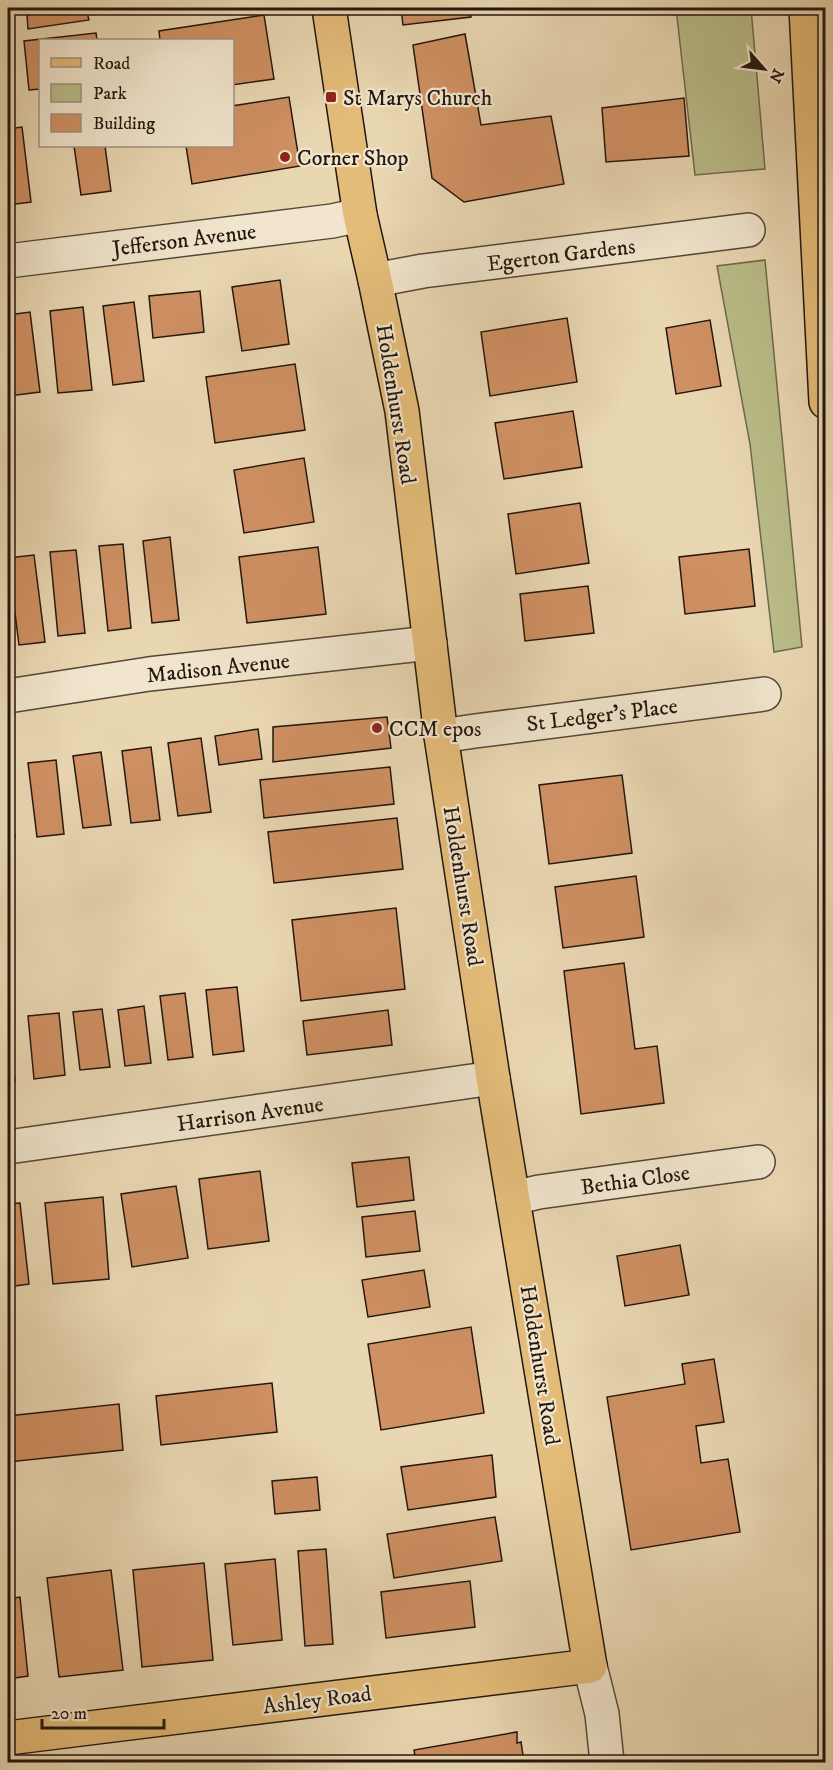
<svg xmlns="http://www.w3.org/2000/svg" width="833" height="1770" font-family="'IM FELL DW Pica',serif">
  <rect width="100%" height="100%" fill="#e9d7b2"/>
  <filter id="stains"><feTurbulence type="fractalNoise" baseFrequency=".00333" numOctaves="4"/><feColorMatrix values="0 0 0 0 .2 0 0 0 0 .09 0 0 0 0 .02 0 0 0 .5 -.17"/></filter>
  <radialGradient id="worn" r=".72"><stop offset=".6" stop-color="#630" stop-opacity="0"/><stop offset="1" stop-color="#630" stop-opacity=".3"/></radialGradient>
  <g fill="#babd8a" stroke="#6e6a4c" stroke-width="1.5">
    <polygon points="676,8 751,8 765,169 695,175"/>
    <polygon points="765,260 802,647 774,652 750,444 717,266"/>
  </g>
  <g fill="#cf9063" stroke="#23170f" stroke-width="1.5">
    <polygon points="81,8 86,8 89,20 28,29 27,15"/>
    <polygon points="401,8 470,8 471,17 403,25"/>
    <polygon points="264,15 274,79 232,85 232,40 160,40 159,31"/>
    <polygon points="96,33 97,40 40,40 40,89 29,90 24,41"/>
    <polygon points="8,34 12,75 8,76"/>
    <polygon points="465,34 481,125 551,116 564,184 464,202 432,178 413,45"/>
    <polygon points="289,97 300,166 192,184 186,146 232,146 232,106"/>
    <polygon points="684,98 689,156 606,162 602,108"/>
    <polygon points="22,127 31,202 8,205 8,129"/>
    <polygon points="74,146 105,146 111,191 81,195"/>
    <polygon points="280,280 289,344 242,351 232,287"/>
    <polygon points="200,291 204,332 153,338 149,296"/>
    <polygon points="134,302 144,381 113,385 103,306"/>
    <polygon points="83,307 92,390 58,393 50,311"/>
    <polygon points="30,312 40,392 9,396 8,384 8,315"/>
    <polygon points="567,318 577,382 490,396 481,332"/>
    <polygon points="710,320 721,386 676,394 666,328"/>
    <polygon points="295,364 305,430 215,443 206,377"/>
    <polygon points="573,411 582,467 504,479 495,423"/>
    <polygon points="304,458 314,522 244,533 234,470"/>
    <polygon points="580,503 589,563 516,574 508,514"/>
    <polygon points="170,537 179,620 152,623 143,541"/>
    <polygon points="123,544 131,628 108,631 99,546"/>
    <polygon points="318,547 326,614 247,623 239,557"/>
    <polygon points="749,549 755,606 685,614 679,557"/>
    <polygon points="76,550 85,633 58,636 50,552"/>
    <polygon points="34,555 45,642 19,645 8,558"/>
    <polygon points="588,586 594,633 525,641 520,594"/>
    <polygon points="387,717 391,748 273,762 273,727"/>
    <polygon points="258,729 262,759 219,765 215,736"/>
    <polygon points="201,738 211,812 178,816 168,743"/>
    <polygon points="151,747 160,820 131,823 122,751"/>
    <polygon points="101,752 111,825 83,828 73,756"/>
    <polygon points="56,760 64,834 37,837 28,763"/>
    <polygon points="390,767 394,804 264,818 260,780"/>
    <polygon points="622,775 632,853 549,864 539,785"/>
    <polygon points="8,783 15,837 8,838"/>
    <polygon points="397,818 403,869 274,883 268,832"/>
    <polygon points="636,876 644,937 563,948 555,887"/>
    <polygon points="396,908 405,989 301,1001 292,920"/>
    <polygon points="624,963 635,1049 657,1046 664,1103 581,1114 564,971"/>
    <polygon points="237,987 244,1051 213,1055 206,990"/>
    <polygon points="185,993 193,1057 168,1060 160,996"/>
    <polygon points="144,1006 151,1063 125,1066 118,1010"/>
    <polygon points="102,1009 110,1067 80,1070 73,1012"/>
    <polygon points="388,1010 392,1045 307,1055 303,1021"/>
    <polygon points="59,1013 65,1075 34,1079 28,1016"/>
    <polygon points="8,1024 15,1081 8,1082"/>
    <polygon points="409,1157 414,1200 357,1207 352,1163"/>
    <polygon points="260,1171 269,1241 208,1249 199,1179"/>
    <polygon points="176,1186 188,1258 132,1267 121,1194"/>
    <polygon points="103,1197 109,1279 53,1284 45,1203"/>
    <polygon points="20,1203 29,1284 8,1287 8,1204"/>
    <polygon points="415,1211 420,1251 366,1257 362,1217"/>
    <polygon points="680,1245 689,1295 625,1306 617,1256"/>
    <polygon points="424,1270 430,1307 368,1317 362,1280"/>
    <polygon points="471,1327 484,1413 381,1430 368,1344"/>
    <polygon points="714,1359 724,1422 696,1426 701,1463 728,1459 740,1532 631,1550 607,1397 685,1384 682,1364"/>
    <polygon points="272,1383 277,1432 161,1445 156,1396"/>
    <polygon points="119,1404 123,1450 8,1462 8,1416"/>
    <polygon points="492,1455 496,1497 408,1510 401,1467"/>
    <polygon points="317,1477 320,1510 275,1514 272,1481"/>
    <polygon points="495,1517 502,1561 394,1578 387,1534"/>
    <polygon points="326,1549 333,1644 305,1646 298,1551"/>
    <polygon points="275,1559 282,1640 233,1645 225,1564"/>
    <polygon points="204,1563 213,1660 142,1667 133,1570"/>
    <polygon points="111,1570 123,1670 59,1677 47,1578"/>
    <polygon points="470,1581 475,1627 386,1638 381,1592"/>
    <polygon points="20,1597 28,1676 8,1679 8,1599"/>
    <polygon points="517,1732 517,1743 521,1742 524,1762 416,1762 414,1750"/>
  </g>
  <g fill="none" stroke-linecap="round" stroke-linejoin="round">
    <g stroke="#544738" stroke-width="36">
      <g id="minor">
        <polyline points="8,261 332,221 360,215"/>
        <polyline points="375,280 423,271 748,230"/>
        <polyline points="8,696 149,674 430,643"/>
        <polyline points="441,736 475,731 764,694"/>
        <polyline points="8,1147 493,1078"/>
        <polyline points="513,1198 539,1192 758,1162"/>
        <polyline points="590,1666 602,1714 607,1762"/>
      </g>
    </g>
    <g stroke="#23170f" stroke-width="36">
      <polyline id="major" points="8,1738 590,1666 493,1078 441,736 402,411 375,280 360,215 329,8"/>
    </g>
    <g stroke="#23170f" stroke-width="36">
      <polyline id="highway" points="806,8 826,402"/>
    </g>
    <use href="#minor" stroke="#f1e5cd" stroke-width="33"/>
    <use href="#major" stroke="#e4bc79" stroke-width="33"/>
    <use href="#highway" stroke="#e4bc79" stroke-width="33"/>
  </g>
  <g fill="#8f2418" stroke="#f1e5cd" stroke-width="2">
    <rect x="325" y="91" width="12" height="12" rx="3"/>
    <circle cx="285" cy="157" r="6"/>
    <circle cx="377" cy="728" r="6"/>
  </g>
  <g text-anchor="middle" stroke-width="4.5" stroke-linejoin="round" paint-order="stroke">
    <g font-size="22" fill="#23170f" stroke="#f1e5cd" text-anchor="start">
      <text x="343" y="105">St Marys Church</text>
      <text x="297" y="165">Corner Shop</text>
      <text x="389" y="736">CCM epos</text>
    </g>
    <g font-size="22" fill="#23170f" stroke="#f1e5cd">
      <text transform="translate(184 239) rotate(-7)" y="8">Jefferson Avenue</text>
      <text transform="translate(561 254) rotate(-7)" y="8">Egerton Gardens</text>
      <text transform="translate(397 404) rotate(81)" y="8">Holdenhurst Road</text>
      <text transform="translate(218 667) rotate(-6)" y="8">Madison Avenue</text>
      <text transform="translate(602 714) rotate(-7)" y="8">St Ledger's Place</text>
      <text transform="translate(464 886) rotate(81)" y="8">Holdenhurst Road</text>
      <text transform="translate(250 1113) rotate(-8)" y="8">Harrison Avenue</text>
      <text transform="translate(635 1179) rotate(-8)" y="8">Bethia Close</text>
      <text transform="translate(541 1365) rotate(81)" y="8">Holdenhurst Road</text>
      <text transform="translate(317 1699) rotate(-7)" y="8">Ashley Road</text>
    </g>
  </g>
  <rect width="833" height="1770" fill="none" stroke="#e9d7b2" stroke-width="30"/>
  <rect x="9" y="9" width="815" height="1752" fill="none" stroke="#23170f" stroke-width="3"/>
  <rect x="15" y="15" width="803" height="1740" fill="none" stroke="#23170f" stroke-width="1.5"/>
  <rect x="39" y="39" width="195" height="108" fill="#f1e5cd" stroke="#9f9381" stroke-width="1.5"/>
  <rect x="51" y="58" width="30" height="9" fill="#e4bc79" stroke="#9f9381" stroke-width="1.5"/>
  <text x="93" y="69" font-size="18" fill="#23170f">Road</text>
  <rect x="51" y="84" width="30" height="18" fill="#babd8a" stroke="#9f9381" stroke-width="1.5"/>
  <text x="93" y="99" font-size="18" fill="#23170f">Park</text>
  <rect x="51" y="114" width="30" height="18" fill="#cf9063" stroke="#9f9381" stroke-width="1.5"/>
  <text x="93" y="129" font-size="18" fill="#23170f">Building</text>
  <g transform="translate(764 69) rotate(118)" stroke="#f1e5cd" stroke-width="4.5" paint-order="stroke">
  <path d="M0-4.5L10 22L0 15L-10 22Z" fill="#23170f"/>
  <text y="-9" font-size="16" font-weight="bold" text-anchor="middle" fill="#23170f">N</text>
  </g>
  <path d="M42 1719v9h122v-9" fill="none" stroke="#23170f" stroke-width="3"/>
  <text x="51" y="1719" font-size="18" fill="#23170f" stroke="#f1e5cd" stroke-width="4.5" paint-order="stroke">20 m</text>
  <rect width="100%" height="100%" filter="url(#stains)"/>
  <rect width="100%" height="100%" fill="url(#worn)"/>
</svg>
